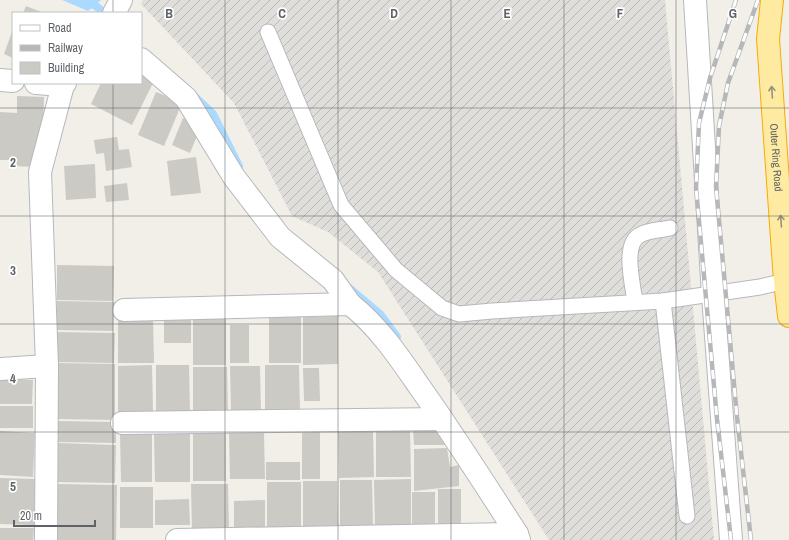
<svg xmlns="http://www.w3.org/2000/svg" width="789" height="540" font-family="'Archivo Narrow',sans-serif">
  <defs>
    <pattern id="industrial-furrows" width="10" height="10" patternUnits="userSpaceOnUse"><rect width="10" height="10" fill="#e0deda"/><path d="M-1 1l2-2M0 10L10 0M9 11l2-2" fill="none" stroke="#b9b8b5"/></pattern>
  </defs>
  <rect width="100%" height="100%" fill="#f1efe8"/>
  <polygon fill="url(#industrial-furrows)" points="143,0 665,0 714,540 549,540 378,272 328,232 292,216 234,103 141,4"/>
  <polygon fill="#aadaff" points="62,0 101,0 88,11"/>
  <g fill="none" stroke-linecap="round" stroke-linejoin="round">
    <g stroke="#aadaff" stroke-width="8">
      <polyline points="83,0 96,6 104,13"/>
      <polyline points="195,97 213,114 239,166"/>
      <polyline points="348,287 380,314 397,337"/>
    </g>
  </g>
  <g fill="#cccac5">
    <polygon points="26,6 44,13 23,13"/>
    <polygon points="13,29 13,58 4,54"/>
    <polygon points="141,72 155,79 132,125 91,104 101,83 141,83"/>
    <polygon points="156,92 182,103 164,146 138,135"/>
    <polygon points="17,96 44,97 42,167 10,166 10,160 0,160 0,112 17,113"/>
    <polygon points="183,118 201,126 190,153 172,145"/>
    <polygon points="117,137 119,150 129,149 132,167 106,171 104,153 96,154 94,140"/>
    <polygon points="196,157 201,193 171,196 167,161"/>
    <polygon points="95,164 96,198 66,200 64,166"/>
    <polygon points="127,183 129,200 106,202 104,186"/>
    <polygon points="57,265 114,266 113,301 57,300"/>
    <polygon points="57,301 114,302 113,331 57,330"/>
    <polygon points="338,316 338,364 303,365 303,317"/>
    <polygon points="191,317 191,343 164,343 164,318"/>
    <rect x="193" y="317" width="33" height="48"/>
    <rect x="269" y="317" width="32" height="46"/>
    <polygon points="153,320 154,363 118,363 118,321"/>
    <rect x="230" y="325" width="19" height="38"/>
    <polygon points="56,332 115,333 114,363 55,362"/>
    <polygon points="56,363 115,364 115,420 56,419"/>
    <polygon points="152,365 153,412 118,413 118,366"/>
    <polygon points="156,365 189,365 190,415 156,416"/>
    <polygon points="265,365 299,365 300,411 265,411"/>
    <polygon points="230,366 260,366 261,413 231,413"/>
    <polygon points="193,367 227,367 228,413 193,413"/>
    <polygon points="303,368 319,368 320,401 304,401"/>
    <polygon points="0,379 33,380 32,404 0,404"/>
    <rect x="0" y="406" width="33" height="22"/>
    <polygon points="57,421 116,422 116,443 57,442"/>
    <polygon points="413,429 437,429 445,445 414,445"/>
    <polygon points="410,430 411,477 376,477 376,431"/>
    <polygon points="0,431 35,433 33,477 0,475"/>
    <polygon points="338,431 373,431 374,477 339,478"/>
    <rect x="193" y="432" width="33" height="49"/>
    <polygon points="229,432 264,432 265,479 230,479"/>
    <polygon points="320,432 320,479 302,479 302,433"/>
    <polygon points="152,433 152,482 121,482 120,434"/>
    <polygon points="154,433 190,433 190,482 155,482"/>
    <polygon points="58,443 116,445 115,483 57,482"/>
    <polygon points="447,448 450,467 459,465 459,486 414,491 414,449"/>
    <rect x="266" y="462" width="34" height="18"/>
    <polygon points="0,478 35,479 34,525 0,524"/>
    <polygon points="411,479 411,528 375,529 374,480"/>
    <polygon points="340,480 372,480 373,528 340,529"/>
    <polygon points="303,481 337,481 338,528 303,529"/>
    <rect x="267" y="482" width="34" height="46"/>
    <polygon points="57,484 117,485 116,540 56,540"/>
    <polygon points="191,484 228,484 229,530 192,531"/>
    <rect x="120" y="487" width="33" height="41"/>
    <polygon points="438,489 461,489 461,526 438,527"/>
    <polygon points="412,492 435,492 435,527 412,528"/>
    <polygon points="189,499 190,525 155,525 155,500"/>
    <polygon points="265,500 265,530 234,530 234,501"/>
    <polygon points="0,528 34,528 33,540 0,540"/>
  </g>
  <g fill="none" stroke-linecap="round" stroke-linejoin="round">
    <g stroke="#b5b8bc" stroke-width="17">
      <g id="service">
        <polyline points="268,32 341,205 396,270 442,308 459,314 492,311 663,301 760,287 785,281"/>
        <polyline points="663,301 687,516"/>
        <path d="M635 302C633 285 622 244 640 235 648 230 661 230 670 228"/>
      </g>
    </g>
    <g stroke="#b5b8bc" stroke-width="24">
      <g id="minor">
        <polyline points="114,13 121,0"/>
        <polyline points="141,59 186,98 234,177 280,237 333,280 350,304"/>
        <polyline points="0,80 13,81"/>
        <polyline points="36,83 63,85"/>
        <path d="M124 310 350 304C379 327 399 357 419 386 453 434 485 484 517 534L519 540"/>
        <polyline points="0,369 47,366"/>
        <polyline points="122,423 442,419"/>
        <polyline points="46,540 47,366 40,172 63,85 65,83"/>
        <polyline points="177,540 517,534"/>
      </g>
    </g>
    <g stroke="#b5b8bc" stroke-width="24">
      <polyline id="tertiary" points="695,0 713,295 731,540"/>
    </g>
    <g stroke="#f9ab00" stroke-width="24">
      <g id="trunk">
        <path id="s1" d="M772 0 768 39 785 281 789 316"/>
      </g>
    </g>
    <use href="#service" stroke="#fff" stroke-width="15"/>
    <use href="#minor" stroke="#fff" stroke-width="22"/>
    <use href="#tertiary" stroke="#fff" stroke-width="22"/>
    <use href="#trunk" stroke="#feeaa1" stroke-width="22"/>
    <g stroke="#b6b7b8" stroke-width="4.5">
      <g id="rail">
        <polyline points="731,540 717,419 696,188 699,123 710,78 736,0"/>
        <polyline points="751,540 737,417 716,187 719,126 728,83 758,0"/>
      </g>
    </g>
    <use href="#rail" stroke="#fff" stroke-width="3" stroke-dasharray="9" stroke-linecap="butt"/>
  </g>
  <defs><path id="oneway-shaft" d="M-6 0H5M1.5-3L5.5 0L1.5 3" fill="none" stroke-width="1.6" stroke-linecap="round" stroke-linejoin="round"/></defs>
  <g stroke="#97927c">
    <use href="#oneway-shaft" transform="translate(772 92) rotate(-94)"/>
    <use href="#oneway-shaft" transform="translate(781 221) rotate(-94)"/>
  </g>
  <path fill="none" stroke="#5f6368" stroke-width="1" stroke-opacity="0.55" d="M113 0V13M225 0V540M338 0V540M451 0V540M564 0V540M676 0V540M113 83V540M0 108H789M0 216H789M0 324H789M0 432H789"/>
  <g text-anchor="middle" stroke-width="3.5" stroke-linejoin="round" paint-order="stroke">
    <g font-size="11" fill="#5f6368" stroke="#fff">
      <text dy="4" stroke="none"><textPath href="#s1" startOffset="158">Outer Ring Road</textPath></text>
    </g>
  </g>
  <g font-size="13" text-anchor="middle" font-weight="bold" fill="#5f6368" stroke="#fff" stroke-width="3.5" stroke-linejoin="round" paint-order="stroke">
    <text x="169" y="18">B</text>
    <text x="282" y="18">C</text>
    <text x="394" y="18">D</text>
    <text x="507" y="18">E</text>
    <text x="620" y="18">F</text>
    <text x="733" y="18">G</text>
    <text x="13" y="167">2</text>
    <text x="13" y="275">3</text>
    <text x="13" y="383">4</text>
    <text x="13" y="491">5</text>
  </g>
  <rect x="12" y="12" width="130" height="72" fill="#ffffff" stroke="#bfc1c3"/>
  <rect x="20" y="25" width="20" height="6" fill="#ffffff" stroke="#bfc1c3"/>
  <text x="48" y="32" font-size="12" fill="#5f6368">Road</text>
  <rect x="20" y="45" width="20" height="6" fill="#b6b7b8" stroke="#bfc1c3"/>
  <text x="48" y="52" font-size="12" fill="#5f6368">Railway</text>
  <rect x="20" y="62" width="20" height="12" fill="#cccac5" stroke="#bfc1c3"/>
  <text x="48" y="72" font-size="12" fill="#5f6368">Building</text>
  <path d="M14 520v6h81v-6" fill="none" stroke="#5f6368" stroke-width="2"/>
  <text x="20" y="520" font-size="12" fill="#5f6368" stroke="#ffffff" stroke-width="3" paint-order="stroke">20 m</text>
</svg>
